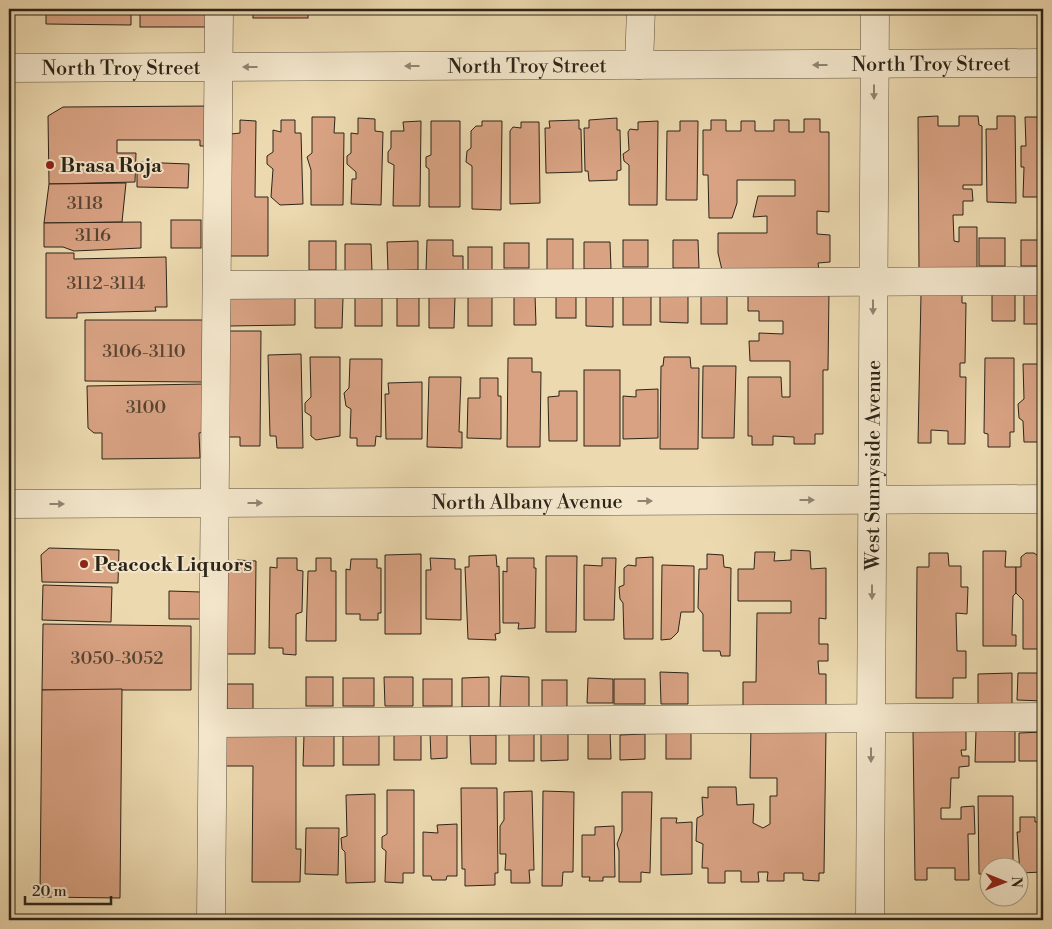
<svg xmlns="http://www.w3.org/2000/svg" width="1052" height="929" font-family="'Libre Bodoni',serif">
  <rect width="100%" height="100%" fill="#ecd9af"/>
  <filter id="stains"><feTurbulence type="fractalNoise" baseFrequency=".004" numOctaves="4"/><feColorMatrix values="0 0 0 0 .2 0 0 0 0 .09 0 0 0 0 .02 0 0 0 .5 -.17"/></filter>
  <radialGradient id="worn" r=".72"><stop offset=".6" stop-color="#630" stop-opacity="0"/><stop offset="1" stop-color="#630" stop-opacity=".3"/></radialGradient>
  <g fill="#d8a283" stroke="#2d2418">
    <polygon points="46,9 131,9 131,25 46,24"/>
    <rect x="140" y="9" width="71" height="18"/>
    <rect x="253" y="9" width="55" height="9"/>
    <rect x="923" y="9" width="45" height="4"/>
    <polygon points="213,106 214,146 200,146 200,140 117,140 117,153 136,153 135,182 49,184 48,116 63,107"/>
    <polygon points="938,116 938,126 959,126 959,116 978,116 979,125 982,126 982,185 963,185 963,189 972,189 973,201 963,201 963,215 953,215 954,241 959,242 959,227 977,227 977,269 919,269 918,117"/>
    <polygon points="997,116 1015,116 1016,203 987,202 986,129 997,129"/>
    <polygon points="312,117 335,117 334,133 344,133 343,205 311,205 311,170 307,157 312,153"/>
    <polygon points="1025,117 1043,117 1043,197 1023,197 1024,167 1021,167 1021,146 1026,146"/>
    <polygon points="358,118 375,119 375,131 383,132 381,205 351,204 352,179 356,179 356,172 347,164 347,156 351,153 351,133 358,134"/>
    <polygon points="617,118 617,130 620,130 621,170 617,171 617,180 589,181 588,171 585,171 584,128 589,128 589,120"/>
    <polygon points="804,119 820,119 820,132 829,132 829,212 817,211 817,234 830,235 830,262 818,263 819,270 722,270 718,253 718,233 767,233 767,216 753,217 758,196 795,196 795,180 737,180 737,203 732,218 709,218 708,175 703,175 703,130 711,130 711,120 726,120 726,131 741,131 741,121 755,121 755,131 774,131 774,120 789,120 789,132 804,132"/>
    <polygon points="240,120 256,121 255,197 268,197 268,256 228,256 231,134 240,133"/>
    <polygon points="281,120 295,120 295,133 301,133 303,204 280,205 271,197 273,169 267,164 267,156 273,152 273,130 281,132"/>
    <polygon points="579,120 579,129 581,129 582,172 546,173 545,128 550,128 549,121"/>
    <polygon points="421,121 420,206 393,206 394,165 388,162 388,152 391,148 391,131 404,131 403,122"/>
    <polygon points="431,121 460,121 460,207 429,207 429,169 426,167 426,157 431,155"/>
    <polygon points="482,121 502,121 501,210 472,209 472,166 466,162 467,151 471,148 471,131 476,126 482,126"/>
    <polygon points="658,121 657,205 629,205 629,165 624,161 623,154 629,150 628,132 630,129 638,130 638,122"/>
    <polygon points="680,121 698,121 697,200 666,200 667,131 680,131"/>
    <polygon points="521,122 539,122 540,203 510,204 510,131 513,127 521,128"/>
    <polygon points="137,162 189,164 188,188 137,187"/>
    <polygon points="126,183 122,222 44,223 49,184"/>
    <rect x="171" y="220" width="30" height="28"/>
    <polygon points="141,222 141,248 74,251 63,247 44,247 44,223"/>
    <rect x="979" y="238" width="26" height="28"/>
    <rect x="547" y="239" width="26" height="31"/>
    <polygon points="427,240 453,240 453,256 463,256 463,271 426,272"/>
    <rect x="623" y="240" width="25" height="27"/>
    <polygon points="673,240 698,240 699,268 673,268"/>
    <rect x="1021" y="240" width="22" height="26"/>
    <rect x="309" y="241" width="27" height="29"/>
    <polygon points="418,241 418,270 388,271 387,242"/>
    <polygon points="584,242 610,242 611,269 584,269"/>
    <rect x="504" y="243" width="25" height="25"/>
    <polygon points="345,244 371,244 372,271 345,271"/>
    <rect x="468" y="247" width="24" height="25"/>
    <polygon points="46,253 74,253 74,259 166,257 167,307 155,307 156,311 77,313 77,318 46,318"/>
    <polygon points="829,290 828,370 823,370 823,434 815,434 815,444 794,444 794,437 773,436 773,445 752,445 752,436 748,436 748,377 781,377 782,397 790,397 790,361 750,361 749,341 759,341 759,333 783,334 783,321 759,321 759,311 748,311 748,294"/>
    <polygon points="962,292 962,303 966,303 965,363 960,363 960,377 966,377 965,444 948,444 948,431 931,430 931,443 918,443 921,294"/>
    <polygon points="992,293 1015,294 1015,321 992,321"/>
    <rect x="1024" y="293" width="19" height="31"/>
    <rect x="556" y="294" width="20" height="24"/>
    <polygon points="514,295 535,295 536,325 514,325"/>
    <rect x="397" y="296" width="22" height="30"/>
    <polygon points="586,296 613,296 613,327 586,326"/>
    <rect x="623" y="296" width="28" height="29"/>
    <polygon points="660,296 688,296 688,323 660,322"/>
    <rect x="701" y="296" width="26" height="28"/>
    <rect x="355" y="297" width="27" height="29"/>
    <polygon points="429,297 455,297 454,328 429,328"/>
    <rect x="468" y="297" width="24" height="29"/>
    <polygon points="228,298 295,298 295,325 229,326"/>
    <polygon points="315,298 343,298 342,328 315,328"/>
    <polygon points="85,320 203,320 203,382 85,381"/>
    <polygon points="228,331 261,331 260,446 240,446 240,437 227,437"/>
    <polygon points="301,354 303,448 277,448 276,436 270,436 268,355"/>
    <polygon points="310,357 340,357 340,436 316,440 311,436 311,416 305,412 305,403 311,397"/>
    <polygon points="664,357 690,357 691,368 699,368 698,449 660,449 661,366 663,366"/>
    <polygon points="508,358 532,358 532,372 541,372 540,447 507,447"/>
    <polygon points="985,358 1014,358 1014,432 1010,432 1010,447 988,447 988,434 984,433"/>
    <polygon points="350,359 382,359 381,437 376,436 375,446 357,446 357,438 350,438 351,409 346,406 344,393 349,388"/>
    <polygon points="1023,364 1043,364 1043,431 1041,431 1041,442 1024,442 1023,421 1019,418 1018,404 1024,399"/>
    <polygon points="703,366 736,366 734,438 702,438"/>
    <rect x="584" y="370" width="36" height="76"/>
    <polygon points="429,377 461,377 459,432 462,432 462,448 427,447"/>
    <polygon points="480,378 498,378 498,396 501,396 501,439 467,438 468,398 480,398"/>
    <polygon points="422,382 422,439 386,439 385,394 389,394 388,383"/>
    <polygon points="204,384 205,432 199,433 200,458 102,459 102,433 94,433 88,428 87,386"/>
    <polygon points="658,389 658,438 623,439 623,396 636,397 636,390"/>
    <polygon points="559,391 577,391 577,441 549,441 548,397 559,396"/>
    <polygon points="49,548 119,550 118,583 42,582 41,555"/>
    <polygon points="791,550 810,551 811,569 826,568 826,619 819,618 819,644 828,644 828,661 818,661 819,674 826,674 826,709 743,709 743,682 756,682 757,613 791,613 791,601 738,601 738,569 754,569 755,552 775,552 774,561 791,560"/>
    <polygon points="983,551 1006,551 1005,567 1016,567 1016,593 1013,596 1012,635 1016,635 1016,646 983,646"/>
    <polygon points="929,553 948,553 949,566 961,566 961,587 968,587 967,614 956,613 957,651 966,651 966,678 953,678 953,698 916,698 917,567 929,567"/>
    <polygon points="1026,553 1034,553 1041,558 1041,568 1043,568 1043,649 1023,649 1023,600 1016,593 1016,567 1021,567 1021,557"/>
    <polygon points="421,554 421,634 385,634 385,555"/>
    <polygon points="707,554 723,555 724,567 731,568 730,656 721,656 720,651 703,651 703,614 698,608 699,569 707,569"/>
    <polygon points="496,555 497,567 499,566 500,633 495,634 496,640 468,639 465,567 469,567 469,556"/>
    <polygon points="546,556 577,556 576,632 546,632"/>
    <polygon points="653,557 653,639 624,639 623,603 620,599 619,587 624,585 624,568 628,565 636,566 636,558"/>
    <polygon points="277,558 297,558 297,570 303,571 302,612 296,614 296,655 283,654 283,648 269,648 270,567 277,568"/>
    <polygon points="316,558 331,558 331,571 336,571 336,641 306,641 308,571 316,571"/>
    <polygon points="430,558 455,559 455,569 461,569 461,620 426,619 426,570 431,570"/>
    <polygon points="507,558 534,558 534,568 536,568 535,628 518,629 519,623 503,623 503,571 507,572"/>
    <polygon points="602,558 616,558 614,620 584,620 584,565 602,566"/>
    <polygon points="351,559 377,559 377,568 381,568 381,613 378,613 378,620 360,620 360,614 346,614 346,569 350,570"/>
    <polygon points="237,560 256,561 255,654 225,654 226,572 229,568 237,568"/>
    <polygon points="662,565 694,566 694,612 681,612 678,632 671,639 661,640"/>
    <polygon points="43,585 112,587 111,622 42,620"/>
    <polygon points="169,591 201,592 201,619 169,619"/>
    <polygon points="43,624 191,626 191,690 42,690"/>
    <polygon points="660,672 688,673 688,704 661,704"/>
    <polygon points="1012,673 1012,704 978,704 978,674"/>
    <polygon points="1018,673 1043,673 1043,701 1017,700"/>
    <polygon points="501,676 529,677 529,707 500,707"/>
    <rect x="306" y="677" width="27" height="29"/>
    <polygon points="384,677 413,677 413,706 385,706"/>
    <polygon points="489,677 489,707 462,707 462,678"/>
    <rect x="343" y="678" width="31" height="28"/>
    <polygon points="588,678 613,679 613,703 587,703"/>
    <rect x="423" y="679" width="29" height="27"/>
    <rect x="614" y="679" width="31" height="25"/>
    <rect x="542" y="680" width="25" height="28"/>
    <rect x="227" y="684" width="26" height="25"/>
    <polygon points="122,689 120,898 40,897 42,690"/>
    <polygon points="751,727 826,729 824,873 819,873 819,881 803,880 803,873 784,873 784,881 767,881 768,872 758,872 759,882 741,882 741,871 725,871 725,883 708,883 708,868 702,868 703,844 696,841 697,818 703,815 702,797 708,798 708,787 736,787 737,805 754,804 753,823 763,828 770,824 770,796 777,796 777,778 750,778"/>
    <polygon points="588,730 610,730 611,759 588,759"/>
    <polygon points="966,730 966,750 961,750 962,756 969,756 969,766 959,767 959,778 951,778 950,808 941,808 941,819 961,819 961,807 974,806 975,834 968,834 969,880 955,880 955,868 927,868 927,880 915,880 913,731"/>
    <polygon points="976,731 1015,731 1015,762 975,762"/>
    <polygon points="223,732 296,733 296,849 301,849 300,882 252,882 253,766 223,766"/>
    <rect x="666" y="732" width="25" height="27"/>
    <polygon points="1043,732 1043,761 1019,761 1019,733"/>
    <polygon points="430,733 447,733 447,758 431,759"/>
    <polygon points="541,733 568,733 568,760 541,761"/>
    <polygon points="304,734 334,735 334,766 303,766"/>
    <rect x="394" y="734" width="27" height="26"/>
    <rect x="509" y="734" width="25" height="27"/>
    <polygon points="645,734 645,759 620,760 620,735"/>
    <rect x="343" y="735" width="36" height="30"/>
    <polygon points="470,735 496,735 496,764 471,764"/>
    <polygon points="461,788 497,788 498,873 495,873 495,885 465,886 465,869 462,869"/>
    <polygon points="387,790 414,790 414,873 403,873 403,883 385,882 386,851 382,848 382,837 387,834"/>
    <polygon points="532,791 534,870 529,870 530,883 511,883 511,870 505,870 506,854 500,854 500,826 504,820 504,792"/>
    <polygon points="543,791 574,792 573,872 563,872 562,886 542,886"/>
    <polygon points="622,792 652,792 650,873 641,872 641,882 619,882 619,851 617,844 622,831"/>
    <polygon points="375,794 375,882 346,883 345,852 342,849 341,838 347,836 346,795"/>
    <polygon points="978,796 1013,796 1013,866 990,866 990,874 979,874"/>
    <polygon points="1020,817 1035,817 1035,822 1043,821 1043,872 1020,873 1017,832 1020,832"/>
    <polygon points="661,818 677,818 676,823 692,822 692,874 661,875"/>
    <polygon points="457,824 457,876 447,876 446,880 432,880 431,876 423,876 423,832 438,833 437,825"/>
    <polygon points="614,826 615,877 603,877 603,881 589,881 590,877 582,877 582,835 595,835 595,827"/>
    <polygon points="306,828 339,828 338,875 305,874"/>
  </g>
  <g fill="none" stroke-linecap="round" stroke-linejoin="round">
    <g stroke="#5d513e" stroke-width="29">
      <g id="minor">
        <polyline points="639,65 641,9"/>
        <path id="s1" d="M9 68 1043 63"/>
        <polyline points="217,285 1043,281"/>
        <path id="s2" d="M9 504 1043 499"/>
        <polyline points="213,723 1043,717"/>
        <polyline points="211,920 219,9"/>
        <path id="s3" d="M870 920 875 9"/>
      </g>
    </g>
    <use href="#minor" stroke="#f3e6cb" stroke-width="28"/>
  </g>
  <defs><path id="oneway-solid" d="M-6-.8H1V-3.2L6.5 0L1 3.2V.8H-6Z" transform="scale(1.25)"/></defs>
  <g fill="#908572">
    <use href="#oneway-solid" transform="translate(820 65) rotate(180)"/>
    <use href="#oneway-solid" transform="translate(412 66) rotate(180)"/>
    <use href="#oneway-solid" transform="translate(250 67) rotate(180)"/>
    <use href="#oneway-solid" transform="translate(874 92) rotate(90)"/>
    <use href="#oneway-solid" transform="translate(873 307) rotate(90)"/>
    <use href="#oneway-solid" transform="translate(807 500)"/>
    <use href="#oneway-solid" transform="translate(645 501)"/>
    <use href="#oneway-solid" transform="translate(255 503)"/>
    <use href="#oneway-solid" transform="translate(57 504)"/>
    <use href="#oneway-solid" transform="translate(872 592) rotate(90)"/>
    <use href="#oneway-solid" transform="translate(871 755) rotate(90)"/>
  </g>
  <g fill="#8f2418" stroke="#f3e6cb" stroke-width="2">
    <circle cx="50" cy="165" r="5"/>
    <circle cx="84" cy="564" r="5"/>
  </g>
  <g text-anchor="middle" stroke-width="4" stroke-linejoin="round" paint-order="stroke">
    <g font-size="18" fill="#584433">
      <text x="85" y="209">3118</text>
      <text x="93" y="241">3116</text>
      <text x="106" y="289">3112-3114</text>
      <text x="144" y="357">3106-3110</text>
      <text x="146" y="413">3100</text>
      <text x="117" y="664">3050-3052</text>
    </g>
    <g font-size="20" fill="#2d2418" stroke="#f3e6cb">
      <text dy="7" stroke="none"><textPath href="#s1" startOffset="922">North Troy Street</textPath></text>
      <text dy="7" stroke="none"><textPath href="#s1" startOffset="518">North Troy Street</textPath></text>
      <text dy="7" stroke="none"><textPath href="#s1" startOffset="112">North Troy Street</textPath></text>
      <text dy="7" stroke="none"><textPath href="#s3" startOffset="455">West Sunnyside Avenue</textPath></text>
      <text dy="7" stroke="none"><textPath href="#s2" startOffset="518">North Albany Avenue</textPath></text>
    </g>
    <g font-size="20" font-weight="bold" fill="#2d2418" stroke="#f3e6cb" text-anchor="start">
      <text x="60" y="172">Brasa Roja</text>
      <text x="94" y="571">Peacock Liquors</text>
    </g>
  </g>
  <rect width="1052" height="929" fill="none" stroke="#ecd9af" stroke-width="30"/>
  <rect x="10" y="10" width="1032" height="909" fill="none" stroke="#2d2418" stroke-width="2.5"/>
  <rect x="15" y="15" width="1022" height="899" fill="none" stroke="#2d2418"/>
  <g transform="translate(1004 882) rotate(91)"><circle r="24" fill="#f3e6cb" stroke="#a49883"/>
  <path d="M0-4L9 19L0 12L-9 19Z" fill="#8f2418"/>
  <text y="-8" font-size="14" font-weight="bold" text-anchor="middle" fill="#2d2418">N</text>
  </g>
  <path d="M25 896v8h86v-8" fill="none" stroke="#2d2418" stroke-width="2.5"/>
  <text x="32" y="896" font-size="15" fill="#2d2418" stroke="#f3e6cb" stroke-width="4" paint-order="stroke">20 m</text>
  <rect width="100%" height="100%" filter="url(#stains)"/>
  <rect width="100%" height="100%" fill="url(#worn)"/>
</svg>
